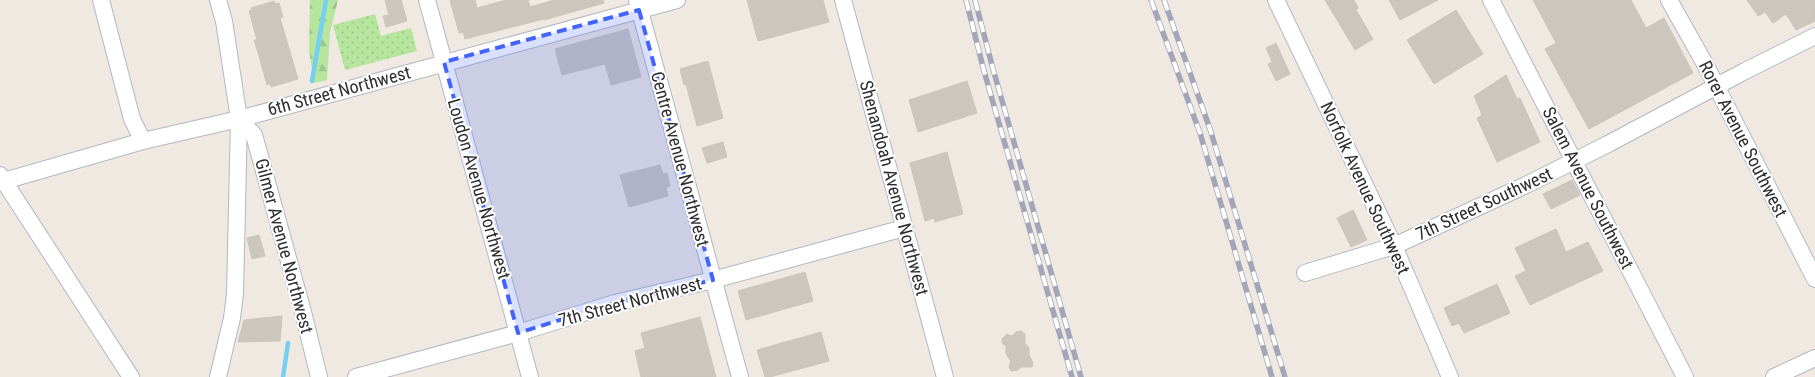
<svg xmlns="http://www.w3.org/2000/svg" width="1815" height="377" font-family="'Roboto Condensed',sans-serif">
  <defs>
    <pattern id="forest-firs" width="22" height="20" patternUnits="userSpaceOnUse" patternTransform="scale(1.25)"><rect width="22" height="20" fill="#b6e59e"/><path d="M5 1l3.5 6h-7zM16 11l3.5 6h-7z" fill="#9dc588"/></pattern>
    <pattern id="garden-dots" width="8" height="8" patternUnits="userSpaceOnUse" patternTransform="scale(1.25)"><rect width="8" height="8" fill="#b6e59e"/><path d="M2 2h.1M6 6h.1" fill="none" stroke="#9dc588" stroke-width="1.8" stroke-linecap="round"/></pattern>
  </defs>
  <rect width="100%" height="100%" fill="#efe9e1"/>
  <polygon fill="url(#forest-firs)" points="310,0 338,0 330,32 327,80 314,83 309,50"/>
  <polygon fill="url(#garden-dots)" points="375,14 381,36 411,28 417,51 345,70 333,25"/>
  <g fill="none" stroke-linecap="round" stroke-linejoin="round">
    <g stroke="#75cff0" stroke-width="4.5">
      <polyline points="312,81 326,0"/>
      <polyline points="283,377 288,343"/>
    </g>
  </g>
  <g fill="#cbc7bf" stroke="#cbc5ba">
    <polygon points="385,0 401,0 407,21 386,27 383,16 389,15"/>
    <polygon points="450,0 475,0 477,8 506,0 528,0 530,7 554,0 603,0 604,3 544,20 544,19 465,39 463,32 459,33"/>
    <polygon points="747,0 823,0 829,22 758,41"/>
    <polygon points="1325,0 1354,0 1358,8 1356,10 1373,39 1355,50"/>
    <polygon points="1389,0 1438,0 1400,20"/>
    <polygon points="1533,0 1631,0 1646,28 1664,18 1693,73 1589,129 1545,49 1556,43"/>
    <polygon points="1747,0 1815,0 1815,21 1796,30 1786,14 1773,23 1765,12 1758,16"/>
    <polygon points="274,1 275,4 279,3 283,17 280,18 298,79 271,87 270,84 267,85 259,56 254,40 257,40 249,11 252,10 251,8"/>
    <polygon points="1456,10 1483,54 1434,84 1407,40"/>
    <polygon points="628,29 641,77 611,85 605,64 562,75 555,49"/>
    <polygon points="1276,43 1290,74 1276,81 1268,64 1272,62 1266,48"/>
    <polygon points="708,61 723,118 697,126 686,84 684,85 680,69"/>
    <polygon points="1506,75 1517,99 1520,98 1540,142 1497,162 1477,118 1482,115 1474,96"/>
    <polygon points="967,81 977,113 918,132 909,100"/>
    <polygon points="723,142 727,157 707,163 702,148"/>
    <polygon points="947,152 963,214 935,222 934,218 925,221 910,163"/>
    <polygon points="660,165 663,174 667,173 670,186 666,187 668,196 629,207 620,175"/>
    <polygon points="1572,180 1580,195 1551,209 1543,194"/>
    <polygon points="1353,210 1367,240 1351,247 1337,218"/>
    <polygon points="1556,229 1566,252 1588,242 1603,271 1530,305 1515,276 1526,271 1515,248"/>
    <polygon points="259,235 265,256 252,259 247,238"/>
    <polygon points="805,272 813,301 746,320 738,291"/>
    <polygon points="1497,284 1510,313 1464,333 1459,323 1452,326 1444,308"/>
    <polygon points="282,316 280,341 238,342 244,320"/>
    <polygon points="700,317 716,377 641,377 635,351 645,348 641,333"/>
    <polygon points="1021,331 1025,334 1025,343 1029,348 1029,355 1033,363 1032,367 1021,367 1018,370 1011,371 1009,367 1011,361 1006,354 1006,346 1002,343 1002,339 1007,334 1012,336 1016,332"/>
    <polygon points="821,332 829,361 770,377 765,377 757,350"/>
  </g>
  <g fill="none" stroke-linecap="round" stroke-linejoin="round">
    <g stroke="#b4b7c1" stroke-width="18">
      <g id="minor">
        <polyline points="101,0 132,119 143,141"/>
        <polyline points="218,0 224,21 239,119 235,294 232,318 218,377"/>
        <polyline points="427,0 530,377"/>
        <polyline points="637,0 740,377"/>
        <polyline points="843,0 945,377"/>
        <polyline points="1276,0 1394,246 1450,377"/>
        <polyline points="1491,0 1685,377"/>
        <polyline points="1669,0 1705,64 1815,279"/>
        <polyline points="239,119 254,135 303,312 319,377"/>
        <polyline points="0,175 131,377"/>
        <polyline points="0,182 143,141 239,119 677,0"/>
        <polyline points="1305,273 1394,246 1526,185 1608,144 1745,71 1815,36"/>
        <polyline points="356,377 518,333 615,303 713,280 904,228"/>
        <polyline points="1774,377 1815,358"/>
      </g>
    </g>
    <use href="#minor" stroke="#fff" stroke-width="16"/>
    <g stroke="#a3a6b8" stroke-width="5.5">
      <g id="rail">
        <polyline points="966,0 984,71 1072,377"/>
        <polyline points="975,0 993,69 1081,377"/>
        <polyline points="1151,0 1200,133 1272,377"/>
        <polyline points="1164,0 1210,129 1285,377"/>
      </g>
    </g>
    <use href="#rail" stroke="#fff" stroke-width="4" stroke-dasharray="11" stroke-linecap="butt"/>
  </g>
  <path fill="#4264fb" fill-opacity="0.2" stroke="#4264fb" stroke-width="4" stroke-dasharray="10 6" stroke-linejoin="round" d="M639 10 713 280 615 303 518 333 444 62Z"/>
  <g text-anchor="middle" stroke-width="4" stroke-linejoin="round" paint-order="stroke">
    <g font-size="18" fill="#2e2e2e" stroke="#fff">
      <text transform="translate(339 91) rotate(-15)" y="6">6th Street Northwest</text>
      <text transform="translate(1743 139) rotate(63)" y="6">Rorer Avenue Southwest</text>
      <text transform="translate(680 159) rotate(75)" y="6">Centre Avenue Northwest</text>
      <text transform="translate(894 188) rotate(75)" y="6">Shenandoah Avenue Northwest</text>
      <text transform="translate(1365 188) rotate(65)" y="6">Norfolk Avenue Southwest</text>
      <text transform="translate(1588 188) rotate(63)" y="6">Salem Avenue Southwest</text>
      <text transform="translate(479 189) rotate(74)" y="6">Loudon Avenue Northwest</text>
      <text transform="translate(1484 204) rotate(-25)" y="6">7th Street Southwest</text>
      <text transform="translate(284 246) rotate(75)" y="6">Gilmer Avenue Northwest</text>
      <text transform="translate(630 302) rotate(-15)" y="6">7th Street Northwest</text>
    </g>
  </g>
</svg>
